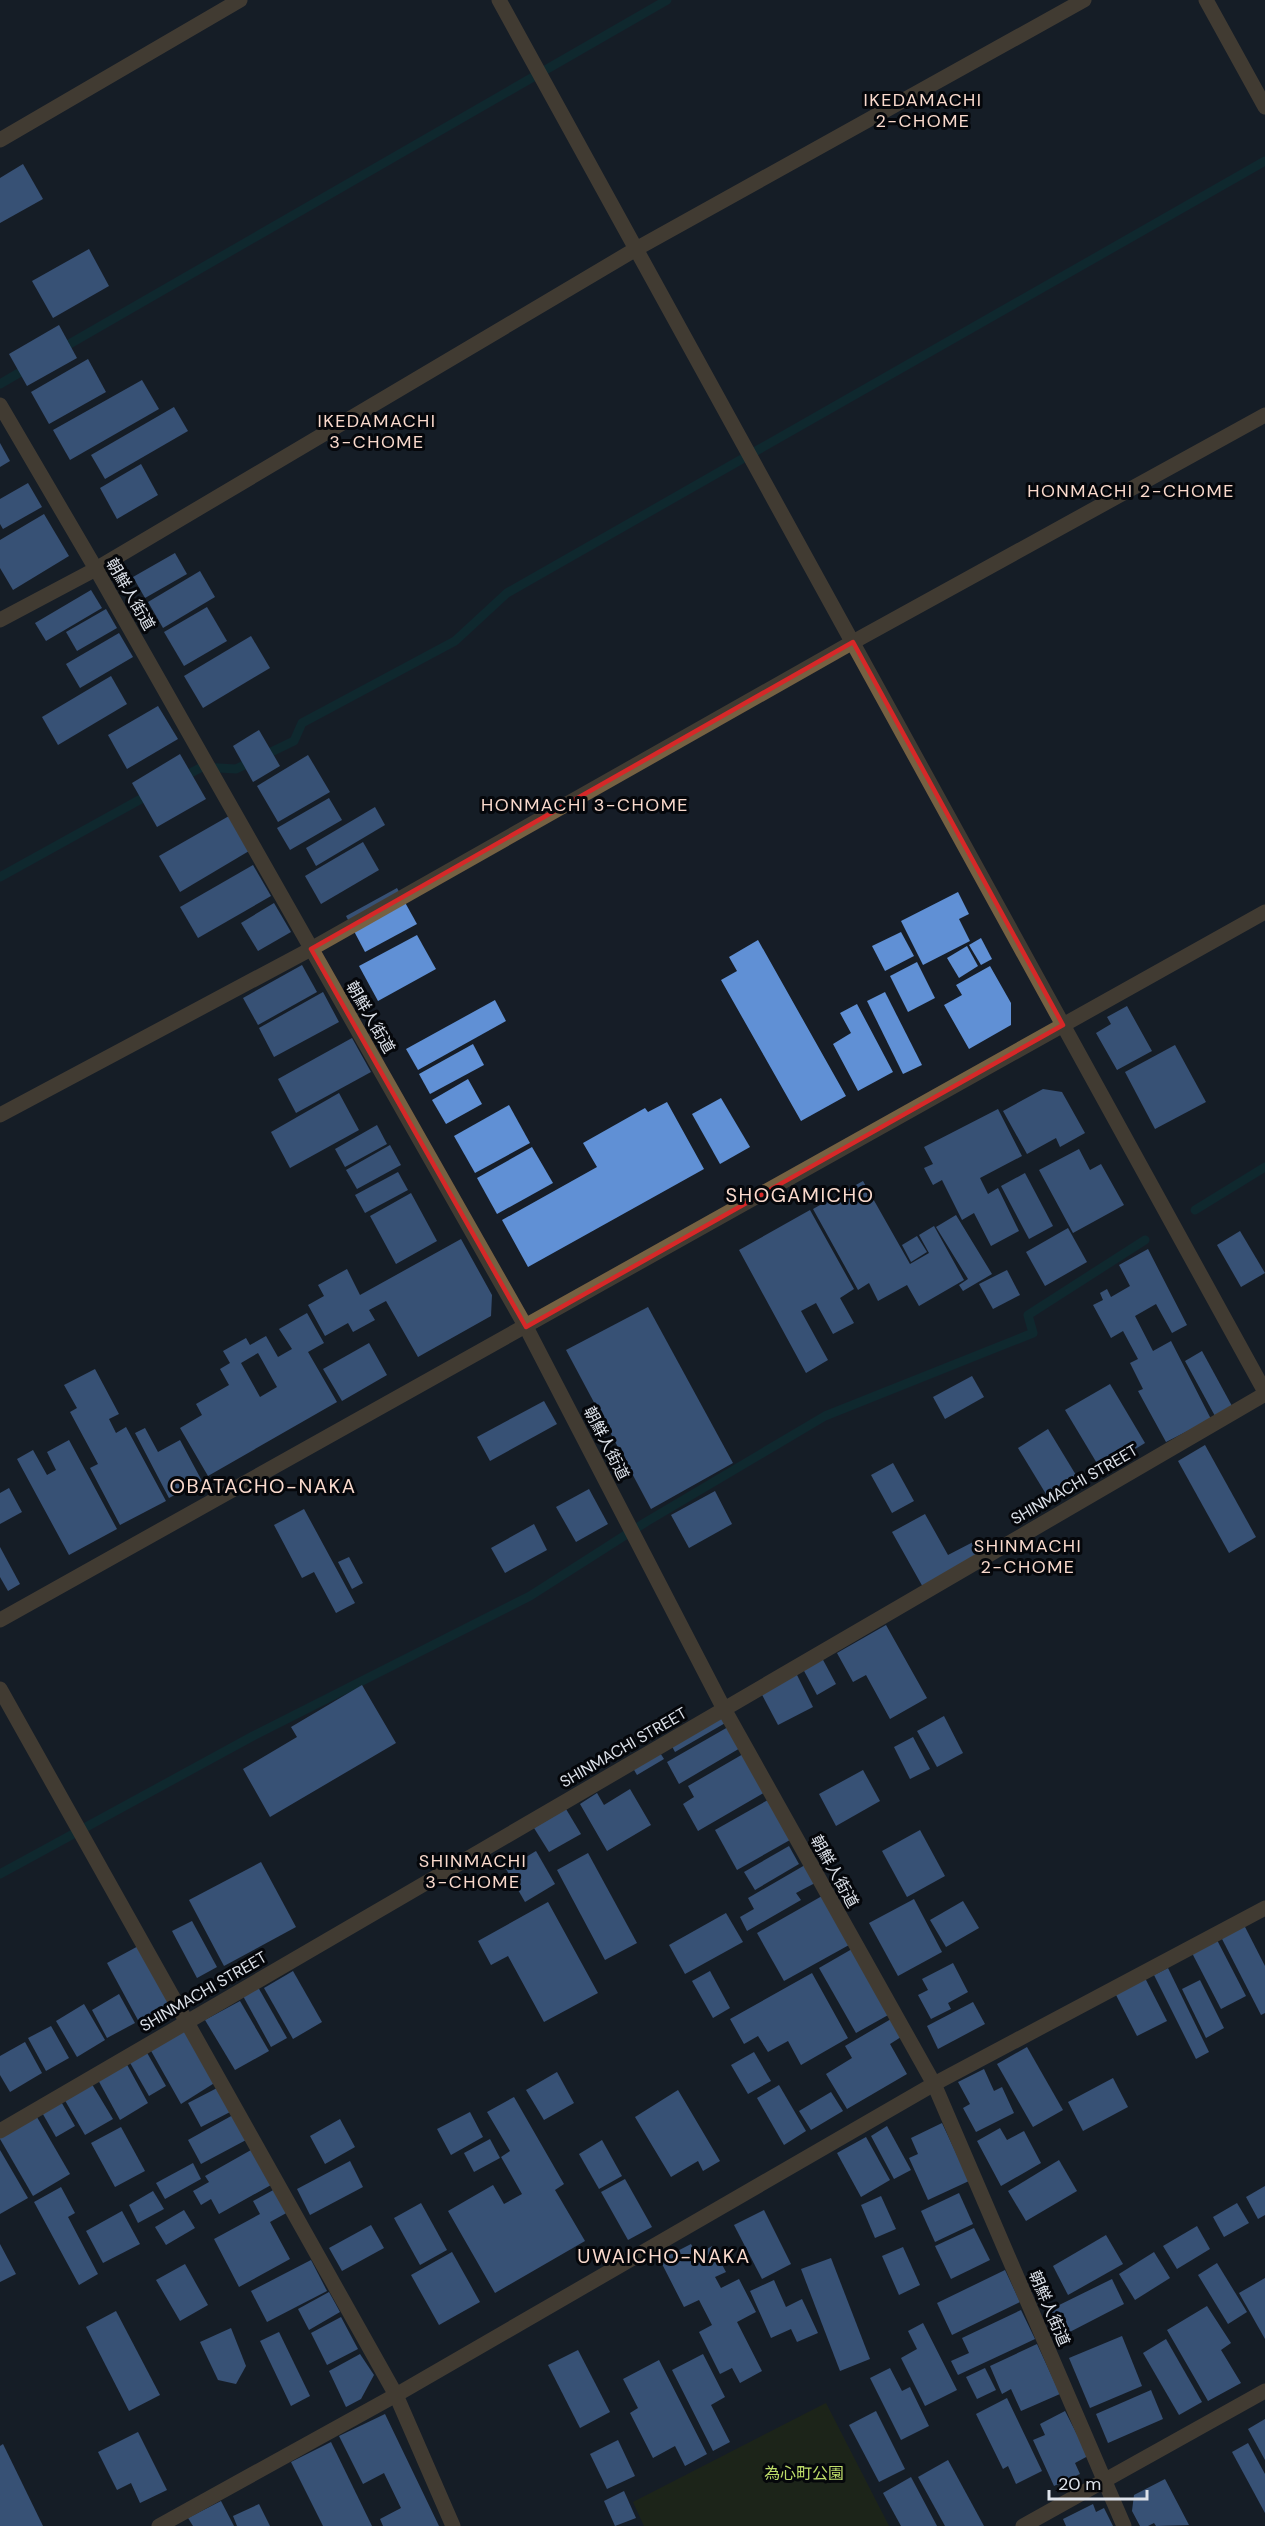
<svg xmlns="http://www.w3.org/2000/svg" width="1265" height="2526" font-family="'DM Sans','Noto Sans JP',sans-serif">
  <rect width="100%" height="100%" fill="#161d27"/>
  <polygon fill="#252e09" points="826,2403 889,2526 644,2526 633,2502"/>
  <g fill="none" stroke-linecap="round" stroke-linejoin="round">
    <g stroke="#073539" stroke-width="9">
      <polyline points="59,350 667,0"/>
      <polyline points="0,384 29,367"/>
      <polyline points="181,778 202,767 236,769 294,741 302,723 455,641 507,593 1265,161"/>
      <polyline points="0,877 150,794"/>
      <polyline points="1195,1210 1265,1167"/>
      <polyline points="0,1874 253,1736 530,1596 646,1522 825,1416 1033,1333 1028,1315 1145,1240"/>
    </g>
  </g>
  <g fill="#6090d5" fill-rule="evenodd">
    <polygon points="23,164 43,199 0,223 0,178"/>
    <polygon points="89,249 109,286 53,318 32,281"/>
    <polygon points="59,325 77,358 27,386 9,354"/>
    <polygon points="88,359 106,392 49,424 31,392"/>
    <polygon points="142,380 159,409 70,460 53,430"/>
    <polygon points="174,407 188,431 105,479 91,455"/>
    <polygon points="0,443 10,461 0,467"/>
    <polygon points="141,464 158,495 117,519 100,488"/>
    <polygon points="28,483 42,507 3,529 0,524 0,499"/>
    <polygon points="44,514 69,556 13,590 0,568 0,540"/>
    <polygon points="175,553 187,574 145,598 133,577"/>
    <polygon points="200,571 215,597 163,628 148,602"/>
    <polygon points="91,590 102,608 46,641 35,623"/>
    <polygon points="207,607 227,641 184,666 164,632"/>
    <polygon points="106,609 117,628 77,651 66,632"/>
    <polygon points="119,633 133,657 80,688 66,664"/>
    <polygon points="251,636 270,668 203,708 184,676"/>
    <polygon points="111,676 127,704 58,745 42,717"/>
    <polygon points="158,706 178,739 127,769 108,735"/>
    <polygon points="259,730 280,766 253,782 233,746"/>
    <polygon points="180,754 206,799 157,827 132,783"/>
    <polygon points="308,755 330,792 278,822 257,786"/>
    <polygon points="329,798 342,820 290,850 277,828"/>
    <polygon points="375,807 385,825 316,866 306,848"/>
    <polygon points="229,816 249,851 180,892 159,856"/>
    <polygon points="363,842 379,870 321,904 305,876"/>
    <polygon points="253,865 271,896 198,938 180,907"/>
    <polygon points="397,888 417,924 365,952 346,916"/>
    <polygon points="958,892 969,914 959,919 970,941 923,965 901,921"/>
    <polygon points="274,903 291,932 258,951 241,923"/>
    <polygon points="901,932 914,956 885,971 872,946"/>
    <polygon points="417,935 436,969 378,1001 359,966"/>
    <polygon points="981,938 992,959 981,965 969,945"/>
    <polygon points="758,940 846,1096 801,1121 721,980 737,971 729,957"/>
    <polygon points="967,946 978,966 959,978 947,958"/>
    <polygon points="917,962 935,998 908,1012 890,976"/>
    <polygon points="302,965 317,992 258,1025 243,998"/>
    <polygon points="990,966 1011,1003 1011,1025 969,1049 944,1005 962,995 956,985"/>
    <polygon points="323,992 339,1022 274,1057 259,1028"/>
    <polygon points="885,992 922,1065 903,1074 867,1001"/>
    <polygon points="495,1000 506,1021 418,1070 406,1049"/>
    <polygon points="857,1004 893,1072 858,1091 833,1044 851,1033 840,1013"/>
    <polygon points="1127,1006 1152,1051 1117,1070 1096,1033 1111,1024 1107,1017"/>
    <polygon points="352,1038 371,1072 296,1113 278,1079"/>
    <polygon points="473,1044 484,1065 430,1094 419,1074"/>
    <polygon points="1175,1045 1206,1102 1155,1129 1125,1072"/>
    <polygon points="468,1079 482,1104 446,1124 432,1100"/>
    <polygon points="1043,1089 1062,1092 1085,1133 1060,1147 1056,1138 1027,1154 1003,1111"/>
    <polygon points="339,1093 359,1130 290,1168 271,1132"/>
    <polygon points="721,1098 750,1147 720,1164 692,1114"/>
    <polygon points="667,1102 704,1169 528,1267 502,1220 597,1167 583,1143 645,1108 648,1112"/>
    <polygon points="509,1105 530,1143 475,1173 454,1136"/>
    <polygon points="998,1109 1022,1156 980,1178 988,1194 998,1188 1019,1231 991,1246 974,1213 962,1220 942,1180 933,1185 924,1168 933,1164 924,1147"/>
    <polygon points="377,1125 387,1144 345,1167 335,1149"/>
    <polygon points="390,1145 401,1165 357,1189 346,1170"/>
    <polygon points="532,1147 553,1183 497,1214 477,1178"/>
    <polygon points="1079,1149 1090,1170 1101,1164 1124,1205 1073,1233 1039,1170"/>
    <polygon points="398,1172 408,1190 365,1213 355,1195"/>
    <polygon points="1025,1173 1053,1226 1029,1239 1001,1186"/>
    <polygon points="863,1181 910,1264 929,1253 919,1235 934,1226 964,1280 919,1306 907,1285 878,1301 869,1283 858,1290 813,1209"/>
    <polygon points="411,1193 437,1241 396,1264 370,1216"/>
    <polygon points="810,1210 854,1289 840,1298 854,1323 833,1334 816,1303 801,1311 828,1360 806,1373 739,1250"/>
    <polygon points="956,1215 992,1274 963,1291 959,1285 968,1279 936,1227"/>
    <polygon points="1068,1228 1087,1262 1045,1286 1026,1252"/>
    <polygon points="1240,1231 1265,1273 1241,1287 1217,1245"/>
    <polygon points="917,1236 927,1252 911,1262 902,1245"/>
    <polygon points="461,1239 492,1295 491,1316 418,1357 386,1301 369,1310 375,1320 353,1332 348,1323 325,1336 308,1305 324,1296 318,1285 347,1269 360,1295"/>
    <polygon points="1148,1249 1187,1325 1172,1333 1156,1304 1135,1316 1153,1351 1171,1341 1211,1419 1166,1442 1138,1391 1143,1389 1130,1363 1138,1359 1123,1331 1111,1338 1093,1305 1103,1300 1100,1293 1107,1289 1111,1297 1130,1286 1119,1265"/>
    <polygon points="1007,1270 1020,1295 993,1309 979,1284"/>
    <polygon points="648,1307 733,1463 651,1509 566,1350"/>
    <path d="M307 1313 324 1343 308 1352 337 1402 208 1476 180 1428 202 1415 196 1404 229 1385 220 1369 230 1363 223 1351 246 1338 250 1345 266 1336 278 1357 292 1349 279 1329ZM258 1353 277 1387 260 1397 241 1363Z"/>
    <polygon points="369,1343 387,1375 342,1401 323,1369"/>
    <polygon points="1202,1351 1232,1406 1215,1416 1185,1361"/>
    <polygon points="95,1369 119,1414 109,1419 116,1433 126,1427 166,1501 120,1525 90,1468 98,1464 70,1412 77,1408 64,1385"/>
    <polygon points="972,1376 984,1397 945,1419 933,1397"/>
    <polygon points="1110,1384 1145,1443 1101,1470 1065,1410"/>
    <polygon points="544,1401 557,1424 490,1461 477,1437"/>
    <polygon points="145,1428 158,1452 180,1440 202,1481 169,1498 135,1433"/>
    <polygon points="1048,1429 1079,1480 1049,1499 1018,1448"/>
    <polygon points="69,1440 117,1529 69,1555 17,1459 33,1450 47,1475 56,1470 47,1452"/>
    <polygon points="1205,1445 1256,1537 1229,1553 1178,1461"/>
    <polygon points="893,1463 914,1501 892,1513 871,1475"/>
    <polygon points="9,1488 22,1512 0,1524 0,1493"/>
    <polygon points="589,1489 608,1524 576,1542 556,1507"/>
    <polygon points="715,1491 732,1524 689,1548 671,1515"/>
    <polygon points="304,1509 355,1603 336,1613 314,1572 302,1578 274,1525"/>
    <polygon points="925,1514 948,1555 975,1541 983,1556 924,1589 892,1532"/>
    <polygon points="534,1524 547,1550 505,1573 491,1548"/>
    <polygon points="0,1547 20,1584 8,1591 0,1577"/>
    <polygon points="349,1557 363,1583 352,1589 338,1562"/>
    <polygon points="886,1625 927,1698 890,1719 866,1675 853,1682 837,1653"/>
    <polygon points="822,1658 836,1684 817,1695 803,1669"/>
    <polygon points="796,1673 813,1707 778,1725 760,1691"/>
    <polygon points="362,1685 396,1743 270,1817 243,1769 297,1737 291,1727"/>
    <polygon points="721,1711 727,1722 675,1752 669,1741"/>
    <polygon points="944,1716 963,1753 937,1767 917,1731"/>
    <polygon points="735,1723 747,1744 679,1784 667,1762"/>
    <polygon points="913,1737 930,1769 910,1779 894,1747"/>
    <polygon points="657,1748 664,1759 637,1775 630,1763"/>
    <polygon points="750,1750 772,1788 698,1831 683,1804 694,1797 688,1786"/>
    <polygon points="863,1770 880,1801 836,1826 819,1794"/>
    <polygon points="630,1789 651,1825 607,1851 580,1804 597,1793 604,1805"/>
    <polygon points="775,1796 797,1836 737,1870 715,1830"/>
    <polygon points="566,1809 581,1834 549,1852 534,1828"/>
    <polygon points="920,1830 945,1876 907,1897 882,1851"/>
    <polygon points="789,1846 799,1864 755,1890 744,1872"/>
    <polygon points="536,1851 555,1884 525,1902 506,1869"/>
    <polygon points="588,1853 637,1943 605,1960 557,1870"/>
    <polygon points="261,1862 296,1927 224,1966 189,1900"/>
    <polygon points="805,1865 815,1883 796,1893 801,1900 747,1931 740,1917 754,1909 748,1898"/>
    <polygon points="822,1896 849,1945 784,1981 757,1933"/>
    <polygon points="914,1899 942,1952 898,1976 869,1923"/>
    <polygon points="963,1901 979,1928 946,1947 930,1920"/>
    <polygon points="548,1902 598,1993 544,2022 508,1956 491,1965 478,1941"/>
    <polygon points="726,1913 743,1942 685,1974 669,1945"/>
    <polygon points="192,1921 217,1967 197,1978 172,1931"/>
    <polygon points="1244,1925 1265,1966 1265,2013 1261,2015 1221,1937"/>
    <polygon points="1217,1940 1246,1996 1221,2009 1192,1953"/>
    <polygon points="142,1944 174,2003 139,2022 107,1963"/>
    <polygon points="852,1949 890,2014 856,2033 819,1968"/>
    <polygon points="953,1963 968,1992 948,2003 951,2009 931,2019 918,1995 928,1990 922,1979"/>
    <polygon points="1168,1968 1209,2052 1196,2059 1154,1975"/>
    <polygon points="293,1971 322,2022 293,2039 264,1988"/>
    <polygon points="710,1971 730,2008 713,2018 692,1981"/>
    <polygon points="812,1973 848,2038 801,2065 788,2041 768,2052 758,2036 744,2044 730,2019"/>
    <polygon points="1145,1978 1167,2021 1137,2036 1115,1993"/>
    <polygon points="1200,1980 1224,2028 1206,2038 1182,1989"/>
    <polygon points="258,1987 287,2038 271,2047 243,1996"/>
    <polygon points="119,1994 135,2023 107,2038 92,2010"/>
    <polygon points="240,2001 269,2051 235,2070 205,2020"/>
    <polygon points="973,2002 985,2024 938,2049 927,2026"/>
    <polygon points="84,2004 105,2040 77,2057 56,2021"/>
    <polygon points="891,2019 901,2037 890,2044 907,2074 847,2109 826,2074 852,2058 845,2046"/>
    <polygon points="51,2026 69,2058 46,2071 28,2038"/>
    <polygon points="185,2028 216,2082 181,2104 150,2049"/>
    <polygon points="25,2042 42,2073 10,2092 0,2075 0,2056"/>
    <polygon points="1027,2047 1063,2110 1033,2127 997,2064"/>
    <polygon points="146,2051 166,2086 149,2096 129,2061"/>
    <polygon points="754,2052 771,2081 748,2094 731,2065"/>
    <polygon points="125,2061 148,2103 120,2120 97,2078"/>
    <polygon points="984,2069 994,2091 1002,2087 1014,2113 976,2132 963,2108 970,2104 958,2082"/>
    <polygon points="557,2072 574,2103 544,2120 526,2090"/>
    <polygon points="1113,2078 1128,2107 1083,2131 1068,2102"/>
    <polygon points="90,2081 113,2119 85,2135 63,2097"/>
    <polygon points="779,2085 806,2131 784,2145 757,2098"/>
    <polygon points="219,2087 232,2111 201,2127 188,2103"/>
    <polygon points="678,2090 720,2161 703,2171 698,2161 671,2177 635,2117"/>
    <polygon points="831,2092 843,2111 811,2130 799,2111"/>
    <polygon points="514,2097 564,2184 555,2190 585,2241 495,2293 448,2211 493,2185 504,2204 522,2194 501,2157 510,2151 487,2112"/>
    <polygon points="59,2098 75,2126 56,2137 40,2109"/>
    <polygon points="34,2112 70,2174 33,2196 0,2139 0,2132"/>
    <polygon points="470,2112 483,2137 451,2155 437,2129"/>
    <polygon points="233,2115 246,2140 201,2164 188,2140"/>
    <polygon points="340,2119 355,2147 325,2164 310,2136"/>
    <polygon points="942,2123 969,2181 928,2200 909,2158 918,2154 911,2138"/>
    <polygon points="887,2126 911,2170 894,2179 871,2136"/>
    <polygon points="121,2127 145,2171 115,2187 91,2143"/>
    <polygon points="1000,2128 1007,2140 1024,2131 1041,2163 1001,2186 977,2141"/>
    <polygon points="866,2137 890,2180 861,2197 837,2153"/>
    <polygon points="490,2139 500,2158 474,2172 464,2153"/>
    <polygon points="602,2140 622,2176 599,2189 579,2154"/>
    <polygon points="0,2150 28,2198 0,2214"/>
    <polygon points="251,2150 271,2185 219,2214 211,2199 201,2205 193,2191 209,2182 205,2176"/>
    <polygon points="1059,2160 1077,2191 1026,2221 1008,2191"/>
    <polygon points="350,2161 363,2187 310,2215 297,2189"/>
    <polygon points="193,2163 201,2179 165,2199 156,2183"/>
    <polygon points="625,2179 652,2227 628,2240 601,2192"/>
    <polygon points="1265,2186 1265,2215 1258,2219 1246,2197"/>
    <polygon points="61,2187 75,2213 68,2217 98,2274 79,2285 34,2202"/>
    <polygon points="277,2188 290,2211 270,2222 290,2259 239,2287 214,2239 260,2214 253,2201"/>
    <polygon points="153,2191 164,2209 138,2223 129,2205"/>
    <polygon points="959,2193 973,2224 935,2242 921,2211"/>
    <polygon points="881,2196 896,2229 875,2238 861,2205"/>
    <polygon points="421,2203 447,2250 420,2265 394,2218"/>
    <polygon points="1237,2203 1249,2223 1224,2237 1213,2217"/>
    <polygon points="184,2210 195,2228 166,2245 155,2227"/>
    <polygon points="764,2210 791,2264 762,2279 734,2225"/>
    <polygon points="122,2211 140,2244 103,2263 86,2231"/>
    <polygon points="371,2225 384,2248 342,2271 329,2248"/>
    <polygon points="1197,2226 1210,2249 1177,2269 1163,2246"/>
    <polygon points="974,2228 990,2260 951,2279 935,2246"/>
    <polygon points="1106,2235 1123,2264 1068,2295 1053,2266"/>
    <polygon points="0,2244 16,2274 0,2282"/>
    <polygon points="691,2244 697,2255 712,2246 726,2272 715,2277 721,2288 739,2279 756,2312 737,2322 762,2371 740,2383 732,2368 720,2374 699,2332 712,2325 699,2300 684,2307 660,2260"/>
    <polygon points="903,2247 920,2285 899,2295 882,2256"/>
    <polygon points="452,2252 480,2302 439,2325 411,2275"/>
    <polygon points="1154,2252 1170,2278 1135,2300 1119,2274"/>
    <polygon points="831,2258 870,2359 840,2371 801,2269"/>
    <polygon points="311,2260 327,2291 267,2322 251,2291"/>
    <polygon points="1217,2263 1247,2312 1228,2324 1198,2275"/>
    <polygon points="185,2264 208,2305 180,2321 156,2280"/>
    <polygon points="1005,2270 1020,2302 952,2335 937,2303"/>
    <polygon points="1265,2278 1265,2339 1239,2293"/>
    <polygon points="1112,2279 1124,2304 1062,2336 1049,2310"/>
    <polygon points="774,2280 786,2307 802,2299 818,2333 797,2342 791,2329 771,2338 750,2291"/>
    <polygon points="329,2292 340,2312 309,2330 298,2309"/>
    <polygon points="1207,2306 1231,2343 1221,2350 1241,2383 1208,2401 1167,2330"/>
    <polygon points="1021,2310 1035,2339 958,2375 951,2361 969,2353 962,2338"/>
    <polygon points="116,2311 160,2395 129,2411 86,2327"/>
    <polygon points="341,2317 358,2349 327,2365 311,2333"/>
    <polygon points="923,2323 957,2390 925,2406 901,2358 917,2349 908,2331"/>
    <polygon points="231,2328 246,2366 236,2384 218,2380 200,2342"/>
    <polygon points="279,2332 310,2396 291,2406 260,2341"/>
    <polygon points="1122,2336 1142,2386 1090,2408 1069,2358"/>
    <polygon points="1166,2339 1202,2402 1179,2415 1143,2353"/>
    <polygon points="1037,2344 1060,2394 1021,2411 1011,2389 1002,2394 990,2366"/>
    <polygon points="578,2350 610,2412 580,2428 548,2365"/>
    <polygon points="360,2354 374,2375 361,2399 346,2407 329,2371"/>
    <polygon points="703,2354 725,2397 711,2405 730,2442 713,2451 672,2370"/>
    <polygon points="659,2360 707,2454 685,2466 675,2446 653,2458 630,2413 638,2408 623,2379"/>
    <polygon points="890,2368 902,2391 910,2387 929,2426 901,2440 870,2378"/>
    <polygon points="985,2368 996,2390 977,2399 966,2377"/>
    <polygon points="1151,2390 1163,2419 1108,2443 1096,2414"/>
    <polygon points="1007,2398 1042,2471 1016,2484 1008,2466 1003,2469 976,2414"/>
    <polygon points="876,2411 905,2469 879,2482 849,2425"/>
    <polygon points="1065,2411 1088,2456 1075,2463 1080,2474 1054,2486 1033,2440 1045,2435 1040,2424"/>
    <polygon points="385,2414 439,2526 383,2526 380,2519 401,2508 384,2473 363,2484 339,2436"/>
    <polygon points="1265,2419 1265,2460 1248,2429"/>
    <polygon points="138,2432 167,2490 140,2503 131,2483 117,2490 98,2452"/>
    <polygon points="618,2440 635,2476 607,2489 590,2454"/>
    <polygon points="331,2442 372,2526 323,2526 291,2462"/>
    <polygon points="1248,2443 1265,2474 1265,2513 1232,2452"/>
    <polygon points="3,2444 43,2526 0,2526 0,2446"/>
    <polygon points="948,2460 984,2526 945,2526 918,2477"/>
    <polygon points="911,2477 937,2526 901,2526 883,2493"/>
    <polygon points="1165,2479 1189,2525 1156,2526 1154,2523 1148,2526 1140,2526 1132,2511 1134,2495"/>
    <polygon points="624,2491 636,2518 615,2526 604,2501"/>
    <polygon points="221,2501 234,2526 193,2526 188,2518"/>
    <polygon points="259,2504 270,2526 237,2526 233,2516"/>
    <polygon points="1093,2504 1096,2512 1104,2508 1113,2526 1066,2526 1063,2519"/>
  </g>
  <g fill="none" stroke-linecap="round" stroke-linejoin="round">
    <g stroke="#766142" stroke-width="15">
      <polyline points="499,0 1265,1392"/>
      <polyline points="1206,0 1265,107"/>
      <polyline points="0,140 240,0"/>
      <polyline points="0,405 96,569 526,1327 724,1709 934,2084 1124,2526"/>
      <polyline points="0,620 96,569 636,249 1084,0"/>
      <polyline points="0,1115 311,949 853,642 1265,415"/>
      <polyline points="0,1620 1265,912"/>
      <polyline points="0,1689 396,2395 453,2526"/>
      <polyline points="0,2131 1265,1394"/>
      <polyline points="159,2526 396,2395 934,2084 1265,1908"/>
      <polyline points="1023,2526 1265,2391"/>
    </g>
  </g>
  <path d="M0 0H1265V2526H0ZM853 642 1063 1025 526 1327 311 949Z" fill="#161d27" fill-opacity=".55" fill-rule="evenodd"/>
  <path fill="none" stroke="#d62828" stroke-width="4.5" stroke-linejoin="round" d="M853 642 1063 1025 526 1327 311 949Z"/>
  <g text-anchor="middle" stroke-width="6" stroke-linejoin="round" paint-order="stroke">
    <g font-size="16" fill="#dde2ea" stroke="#05070b">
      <text transform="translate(131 594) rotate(60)" y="6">朝鮮人街道</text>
      <text transform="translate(371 1017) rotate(60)" y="6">朝鮮人街道</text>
      <text transform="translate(607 1443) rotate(63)" y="6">朝鮮人街道</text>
      <text transform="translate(1074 1484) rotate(-30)" y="6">SHINMACHI STREET</text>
      <text transform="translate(623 1747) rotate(-30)" y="6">SHINMACHI STREET</text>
      <text transform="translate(835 1871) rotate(61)" y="6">朝鮮人街道</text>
      <text transform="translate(203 1991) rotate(-30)" y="6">SHINMACHI STREET</text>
      <text transform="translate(1050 2308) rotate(67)" y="6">朝鮮人街道</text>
    </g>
    <g font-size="16" fill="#bedd69" stroke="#05070b">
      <text x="804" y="2479">為心町公園</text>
    </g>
    <g font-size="18" letter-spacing="1.5" fill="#fadacd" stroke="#05070b">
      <text x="923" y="106">IKEDAMACHI<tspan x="923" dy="21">2-CHOME</tspan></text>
      <text x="377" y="427">IKEDAMACHI<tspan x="377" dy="21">3-CHOME</tspan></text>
      <text x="1131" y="497">HONMACHI 2-CHOME</text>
      <text x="585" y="811">HONMACHI 3-CHOME</text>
      <text x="1028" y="1552">SHINMACHI<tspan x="1028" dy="21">2-CHOME</tspan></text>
      <text x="473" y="1867">SHINMACHI<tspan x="473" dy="21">3-CHOME</tspan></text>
    </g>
    <g font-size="20" letter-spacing="1.5" fill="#fadacd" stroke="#05070b">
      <text x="800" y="1202">SHOGAMICHO</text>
      <text x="263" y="1493">OBATACHO-NAKA</text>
      <text x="664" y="2263">UWAICHO-NAKA</text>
    </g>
  </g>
  <path d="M1049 2490v9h98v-9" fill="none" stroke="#dde2ea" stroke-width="3"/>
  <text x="1058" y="2490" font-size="18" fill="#dde2ea" stroke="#05070b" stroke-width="4.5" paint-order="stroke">20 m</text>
</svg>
